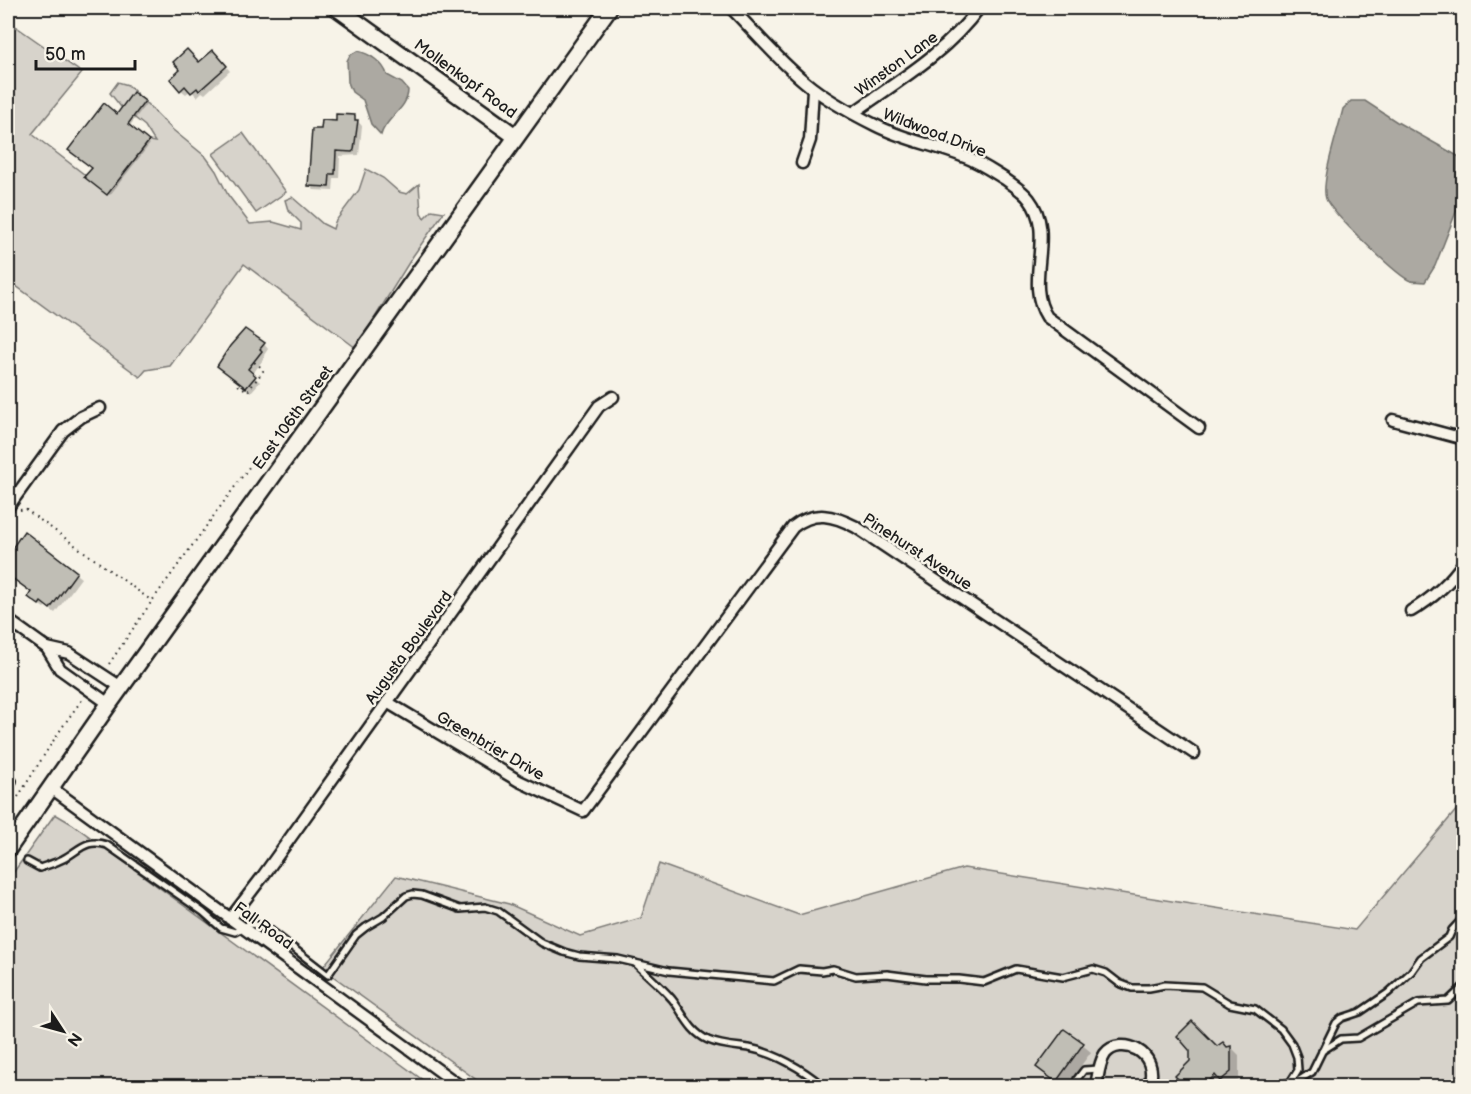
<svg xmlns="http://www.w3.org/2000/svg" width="1471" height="1094" font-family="'Balsamiq Sans',sans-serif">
  <rect width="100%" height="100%" fill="#f7f3e8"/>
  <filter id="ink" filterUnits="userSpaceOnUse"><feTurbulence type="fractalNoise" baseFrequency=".0167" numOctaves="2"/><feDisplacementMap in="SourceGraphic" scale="12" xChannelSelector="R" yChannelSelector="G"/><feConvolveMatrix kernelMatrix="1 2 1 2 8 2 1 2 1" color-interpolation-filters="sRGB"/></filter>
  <g filter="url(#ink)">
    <g fill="#d7d3cb" stroke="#7a7874" stroke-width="1.5">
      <polygon points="8,21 82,73 32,134 85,175 84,177 149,141 155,142 145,126 121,107 110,93 118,82 128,85 173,130 206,157 216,171 228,195 250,224 273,222 301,230 301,223 288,210 285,200 292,197 323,224 333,229 335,222 359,190 366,169 383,178 399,192 407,194 419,184 421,213 424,218 432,210 444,212 413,256 356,348 244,264 170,366 146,370 140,377 8,280"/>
      <polygon points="243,133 286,192 256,213 213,154"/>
      <polygon points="1463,799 1463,1086 485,1086 322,968 396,876 509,904 580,936 641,918 659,864 799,915 964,868 1355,930 1458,808"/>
      <polygon points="55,814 72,824 431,1086 8,1086 8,880"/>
    </g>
    <g fill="#aca9a2" stroke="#72716c" stroke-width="1.5">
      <path d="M357 51C369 53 384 63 387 75L402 83 408 90C408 109 385 118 381 135L371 124 363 100 352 92 348 82 347 61 350 55Z"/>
      <path d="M1351 101H1365L1397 122 1463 159V194L1435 266 1425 282C1421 281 1415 282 1411 281 1399 278 1331 212 1326 199 1320 183 1339 127 1343 109Z"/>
    </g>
    <g fill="#0003">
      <polygon points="218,57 230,71 205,94 202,92 197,97 191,90 186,94 181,90 199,64"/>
      <polygon points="144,102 146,104 129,127 150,144 110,195 86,177 94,168 118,116"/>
      <polygon points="354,117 362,126 359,155 340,156 339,178 334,178 333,191 314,190 309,185 322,131 337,123"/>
      <polygon points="264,344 268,349 264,355 265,357 252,375 260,382 251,392 224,371"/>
      <polygon points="24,533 81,578 55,613 46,606 44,608 35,602 33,593 15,580 13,583 8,580 8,556"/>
      <polygon points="1065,1031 1091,1052 1066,1086 1062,1086 1038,1067"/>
      <polygon points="1231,1047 1239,1055 1239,1080 1230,1086 1224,1082 1219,1086 1187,1086 1177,1076 1217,1048"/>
    </g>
    <g fill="#c0beb5" stroke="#1c1c1c" stroke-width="1.5">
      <polygon points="187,49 199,62 213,50 227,66 199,91 197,88 191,93 185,86 180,91 170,79 180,70 173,62"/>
      <polygon points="133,92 145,101 128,124 149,141 107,195 84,177 92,168 68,150 104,103 117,114"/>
      <polygon points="336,114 355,115 355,120 358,120 354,150 352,152 336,151 335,174 330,174 329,187 308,186 312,129 321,129 322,120 336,121"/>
      <polygon points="245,329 265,343 260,349 262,351 248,369 256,376 246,388 217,366 230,346"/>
      <polygon points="24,531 77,572 50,609 41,602 39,605 28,597 31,592 8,575 8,554"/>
      <polygon points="1192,1021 1217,1046 1223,1042 1227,1047 1231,1046 1231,1072 1220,1081 1215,1075 1204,1086 1185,1086 1175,1076 1190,1061 1190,1051 1177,1036"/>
      <polygon points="1064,1029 1084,1043 1056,1082 1036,1067"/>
    </g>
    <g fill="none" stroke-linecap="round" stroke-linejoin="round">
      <g stroke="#1c1c1c" stroke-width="10">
        <g id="lane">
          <polyline points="8,777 13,781 8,794"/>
          <path d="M27 861 40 868C48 865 55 863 63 859 80 850 86 838 107 845L203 912 221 928 235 932 249 924 265 926 328 975 356 935 366 927 383 917 406 896 413 894 422 895 460 909 485 907 498 911 542 943 564 952 579 956 618 959 669 971 774 981 799 969 822 971 833 969 856 976 887 974 926 979H959L984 982 1016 969 1063 977 1093 969 1106 973 1119 983 1132 988H1149L1165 985 1202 987 1230 1004 1255 1009 1281 1029 1292 1044 1297 1057 1298 1070 1291 1081 1280 1086"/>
          <path d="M635 963C647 975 661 986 672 999 684 1014 689 1031 708 1040 722 1046 735 1046 749 1048 775 1053 803 1069 823 1086"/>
          <polyline points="1322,1051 1341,1039 1358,1038 1418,1003 1448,1001 1464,986"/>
          <polyline points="1075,1086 1077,1079 1084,1070 1099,1069"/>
          <polyline points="1290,1086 1312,1072 1336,1023 1342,1018 1360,1012 1388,993 1411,972 1421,958 1449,937 1452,930 1464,917"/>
        </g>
      </g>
      <g stroke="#1c1c1c" stroke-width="15">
        <g id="street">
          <path d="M731 8C755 32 778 60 805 82 825 99 851 113 875 125 904 140 935 145 965 157 979 162 992 171 1005 179 1013 185 1023 191 1029 199 1057 235 1023 281 1047 317L1199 428"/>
          <path d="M853 113C898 81 946 53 979 8"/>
          <polyline points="802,163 810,140 813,89"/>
          <polyline points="1393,420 1464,439"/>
          <polyline points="8,507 63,431 81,417 100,408"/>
          <path d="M1411 611C1433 598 1450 583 1464 562"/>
          <polyline points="8,620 47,648 60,669 109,704"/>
          <polyline points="47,648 69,653 121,687"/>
          <path d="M387 702 519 781 583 811 793 527C815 510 833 515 856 527L1194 753"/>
          <polyline points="50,787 460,1086"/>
          <polyline points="230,919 263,876 599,406 613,397"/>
          <path d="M1096 1086C1098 1076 1099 1063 1105 1054 1120 1035 1161 1051 1149 1086"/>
        </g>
      </g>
      <g stroke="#1c1c1c" stroke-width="20">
        <g id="secondary">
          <polyline points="337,8 515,136"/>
          <polyline points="8,849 109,704 609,8"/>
        </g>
      </g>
      <g stroke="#1c1c1c" stroke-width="2" stroke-dasharray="1.5 4.5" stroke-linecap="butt">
        <polyline points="238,385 248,391 263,371 262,368 254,362"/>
        <polyline points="20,510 25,509 152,601"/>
        <polyline points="109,664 152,601 260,452"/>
        <path d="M8 812C33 775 54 736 82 700"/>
      </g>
      <use href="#lane" stroke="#f7f3e8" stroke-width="5"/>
      <use href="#street" stroke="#f7f3e8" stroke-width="10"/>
      <use href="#secondary" stroke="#f7f3e8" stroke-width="15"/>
    </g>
  </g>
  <g text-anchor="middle" stroke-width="5" stroke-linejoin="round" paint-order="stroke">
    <g font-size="16" fill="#1c1c1c" stroke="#f7f3e8">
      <text transform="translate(896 63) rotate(-36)" y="6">Winston Lane</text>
      <text transform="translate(466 78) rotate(36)" y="6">Mollenkopf Road</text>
      <text transform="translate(935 132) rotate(21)" y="6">Wildwood Drive</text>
      <text transform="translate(292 417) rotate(-54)" y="6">East 106th Street</text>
      <text transform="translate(918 551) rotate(33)" y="6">Pinehurst Avenue</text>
      <text transform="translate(408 647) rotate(-54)" y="6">Augusta Boulevard</text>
      <text transform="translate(491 745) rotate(30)" y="6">Greenbrier Drive</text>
      <text transform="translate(264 925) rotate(36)" y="6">Fall Road</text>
    </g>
  </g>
  <rect width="1471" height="1094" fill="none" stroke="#f7f3e8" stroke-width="30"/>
  <rect x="15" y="15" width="1441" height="1064" fill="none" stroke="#1c1c1c" stroke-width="2" filter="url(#ink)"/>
  <g transform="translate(63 1031) rotate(126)" stroke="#f7f3e8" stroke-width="4.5" paint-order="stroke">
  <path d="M0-4.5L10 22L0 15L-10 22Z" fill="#1c1c1c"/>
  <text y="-9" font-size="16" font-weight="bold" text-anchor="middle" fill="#1c1c1c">N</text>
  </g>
  <path d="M36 60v9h99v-9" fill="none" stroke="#1c1c1c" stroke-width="3"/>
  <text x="45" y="60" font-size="18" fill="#1c1c1c" stroke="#f7f3e8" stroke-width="4.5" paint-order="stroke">50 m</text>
</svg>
